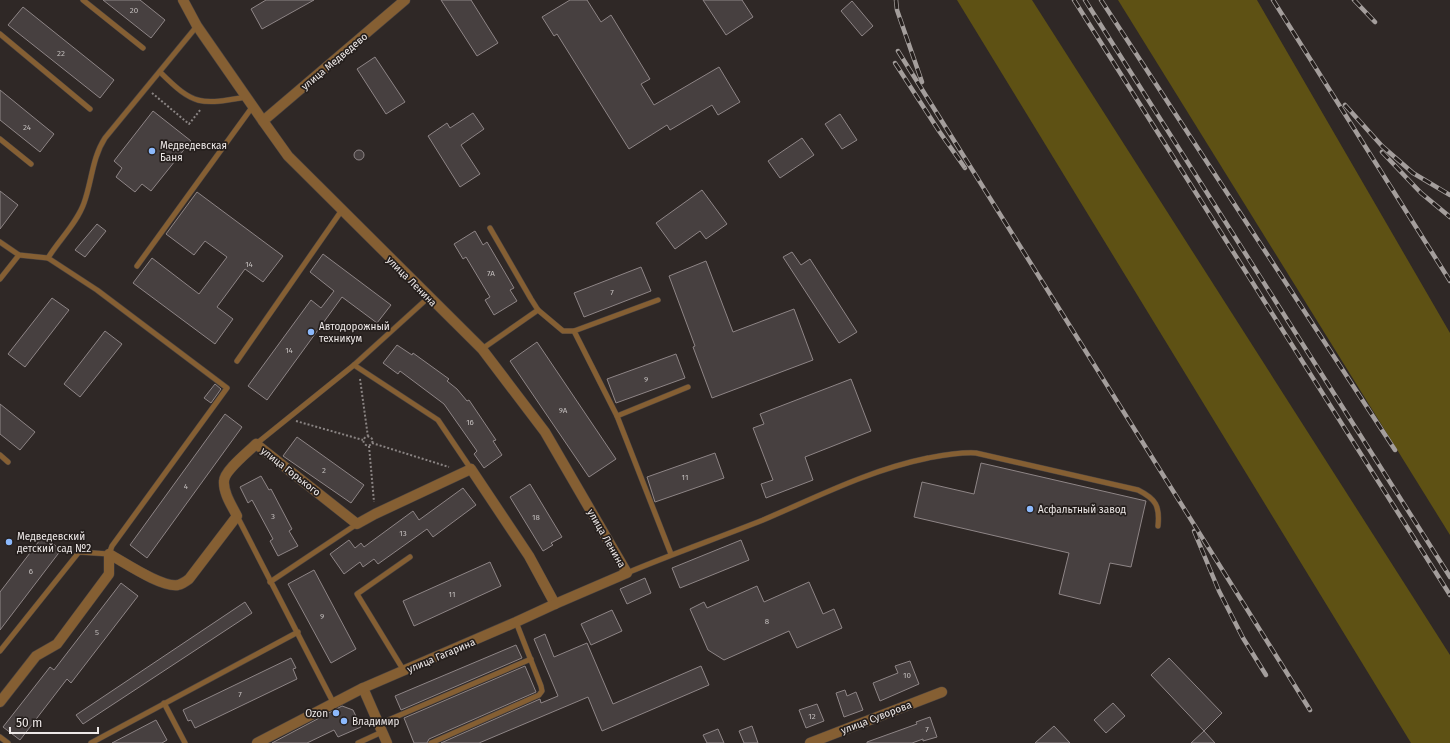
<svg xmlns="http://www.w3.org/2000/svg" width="1450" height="743" font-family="'Fira Sans',sans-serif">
  <rect width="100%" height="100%" fill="#2f2826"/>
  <g fill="#5e5114">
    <polygon points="957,0 1032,0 1450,655 1450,743 1411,743"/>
    <polygon points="1118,0 1257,0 1450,333 1450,535"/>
  </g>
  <g fill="#474040" stroke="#8e8586">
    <polygon points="103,0 140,0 165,20 151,38"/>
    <polygon points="266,0 314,0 262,29 251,9"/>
    <polygon points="441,0 471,0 498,43 477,56"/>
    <polygon points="570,0 587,0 601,22 611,15 650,79 641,84 654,105 719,67 740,102 718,115 712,105 670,130 667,125 629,149 557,34 554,36 542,17"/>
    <polygon points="703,0 742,0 753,17 726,35"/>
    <polygon points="852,1 873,26 862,36 841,11"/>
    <polygon points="23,7 114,80 100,98 8,25"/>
    <polygon points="375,57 405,102 386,114 357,69"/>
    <polygon points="0,90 54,134 40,152 0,120"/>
    <polygon points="153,111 191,141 151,191 142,184 135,192 116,177 122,168 114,161"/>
    <polygon points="473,113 484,129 461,145 480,174 460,187 428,136 447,123 450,128"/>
    <polygon points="840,114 857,140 842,149 825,124"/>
    <polygon points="802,138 814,155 780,178 768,161"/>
    <circle cx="359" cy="155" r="5"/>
    <polygon points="702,190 727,224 706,239 700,231 675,249 656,223"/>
    <polygon points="0,191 18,205 0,229"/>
    <polygon points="197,192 283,256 263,282 245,269 217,307 233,319 215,344 133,283 152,258 199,294 227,257 205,241 194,255 166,234"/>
    <polygon points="97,224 106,231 85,257 75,250"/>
    <polygon points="475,231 483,245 487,242 514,288 510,290 517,301 494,315 485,300 490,297 466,257 463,259 454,244"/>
    <polygon points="792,252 801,265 810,259 857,332 839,343 783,257"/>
    <polygon points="323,254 391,305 377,323 342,297 267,400 248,386 311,300 321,308 334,291 310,272"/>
    <polygon points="706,261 733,332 794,309 813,360 712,398 693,347 695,346 669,276"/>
    <polygon points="641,267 651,291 584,317 574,293"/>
    <polygon points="52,298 69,310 25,367 8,354"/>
    <polygon points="105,331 122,344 80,397 64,384"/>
    <polygon points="537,342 616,459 589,477 510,361"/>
    <polygon points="397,345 412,355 413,353 449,379 447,381 457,389 467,401 469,400 496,440 493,441 502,455 484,468 474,454 477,451 444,404 400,371 398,374 383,363"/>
    <polygon points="676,354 685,378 616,403 607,379"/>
    <polygon points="851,379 871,431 805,457 813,480 766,498 761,484 773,480 753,428 764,424 760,414"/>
    <polygon points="215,384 221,389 211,403 204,398"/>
    <polygon points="0,404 35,432 20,450 0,434"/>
    <polygon points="225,414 242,427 147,558 130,545"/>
    <polygon points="297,437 364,485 351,503 283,456"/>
    <polygon points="715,453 724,478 655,502 647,477"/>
    <polygon points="981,463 1146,501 1131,567 1110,563 1100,604 1059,594 1069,553 914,517 922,482 974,494"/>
    <polygon points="261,476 269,490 271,489 292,529 289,531 298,546 278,556 270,541 273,539 252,500 248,503 240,487"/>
    <polygon points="530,484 562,537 551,543 553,545 543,551 510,497"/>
    <polygon points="463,488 476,505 433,537 427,529 378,564 374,559 363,567 360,562 344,574 330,554 349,540 355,548 361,543 364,547 413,511 419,520"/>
    <polygon points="43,536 61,550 0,630 0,592"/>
    <polygon points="741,540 749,560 680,588 672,568"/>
    <polygon points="490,562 501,586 414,626 403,601"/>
    <polygon points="314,570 356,649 331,663 288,584"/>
    <polygon points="645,578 651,593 627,604 620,589"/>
    <polygon points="809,582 823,614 834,609 842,628 797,648 789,631 724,660 708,650 690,609 704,602 707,608 757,586 764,602"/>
    <polygon points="121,583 138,596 71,683 67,679 20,740 3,727 50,667 54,670"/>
    <polygon points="245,602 252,613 83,724 76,715"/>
    <polygon points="612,610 622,631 591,645 581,624"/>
    <polygon points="545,634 554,657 587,643 613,704 701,666 709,685 602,731 588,697 479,743 441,743 540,699 541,703 558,696 534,639"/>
    <polygon points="516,645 522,658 401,710 395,696"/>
    <polygon points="291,658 296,668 293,669 297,679 195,728 191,720 188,721 183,710"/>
    <polygon points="1169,658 1222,713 1204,731 1151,675"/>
    <polygon points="910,661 919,684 880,701 873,683 898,673 895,666"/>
    <polygon points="525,666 536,692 429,739 427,743 414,743 404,718"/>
    <polygon points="845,690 847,696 856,692 863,710 844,717 836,693"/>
    <polygon points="1113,703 1125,716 1106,733 1094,720"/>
    <polygon points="817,704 824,721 806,728 799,710"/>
    <polygon points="342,706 353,710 361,727 338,737 334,730 307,743 272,743"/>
    <polygon points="930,717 937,737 923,741 923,739 912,743 867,743 867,742 917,724 916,722"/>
    <polygon points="156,720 167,740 162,743 112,743"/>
    <polygon points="752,726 758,743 744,743 739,731"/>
    <polygon points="1054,726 1070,743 1035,743"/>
    <polygon points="718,729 724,743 707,743 703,735"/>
    <polygon points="1204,731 1215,743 1191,743"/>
  </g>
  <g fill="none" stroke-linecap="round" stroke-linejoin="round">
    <g stroke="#4a4341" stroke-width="6">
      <g id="service">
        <polyline points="83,0 143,48"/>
        <polyline points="0,34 90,109"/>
        <path d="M160 72C194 106 200 105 247 97"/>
        <polyline points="0,139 31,164"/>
        <polyline points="490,228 531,299 538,310 563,331 574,331"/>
        <polyline points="0,242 19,255 48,258 97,290 227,388 112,546 109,554 79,552 0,651"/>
        <path d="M48 258C59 240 77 223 84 203 92 181 92 158 105 138L197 26"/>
        <polyline points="137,266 253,106"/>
        <polyline points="0,279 19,255"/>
        <polyline points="658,300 574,331 617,416 671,554"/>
        <polyline points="482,349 538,310"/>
        <polyline points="237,361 342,210"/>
        <polyline points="354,365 438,420 471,469"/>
        <polyline points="617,416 688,387"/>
        <polyline points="256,444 354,365 429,297"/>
        <polyline points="0,455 8,462"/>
        <polyline points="237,516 334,704"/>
        <path d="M627 573C672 554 718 538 763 520 817 497 869 470 928 458 944 455 959 452 976 453L1138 490C1156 499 1160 506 1158 526"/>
        <polyline points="270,582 357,524"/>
        <polyline points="404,671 357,594 410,557"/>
        <polyline points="164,703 185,743"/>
        <polyline points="379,724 531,659"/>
        <polyline points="0,737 8,743"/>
        <polyline points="91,743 298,632"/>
        <polyline points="358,743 382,732"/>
        <polyline points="431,743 539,695 542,691 541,686 516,622"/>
      </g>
    </g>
    <g stroke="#4a4341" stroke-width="11">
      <g id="minor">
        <polyline points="183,0 197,26 263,121"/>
        <polyline points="363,688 387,743"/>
        <path d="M0 702 36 656 57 644 109 574V554C124 562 162 588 178 585 182 584 185 582 189 579L237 516C232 506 223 493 224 481 224 471 248 452 256 444L357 524 375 514 471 469 529 556 555 604"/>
        <polyline points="810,743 942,692"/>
      </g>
    </g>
    <g stroke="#4a4341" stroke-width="11">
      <polyline id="tertiary" points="257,743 363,688 516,622 555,604 627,573 545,432 482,349 288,156 263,121 405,0"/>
    </g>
    <g stroke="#8a8483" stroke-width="2" stroke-dasharray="2 2" stroke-linecap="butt">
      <polyline points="152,93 189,124 201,109"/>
      <polyline points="360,379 368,437"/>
      <polyline points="296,421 363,440"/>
      <circle cx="368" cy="441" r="4.5"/>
      <polyline points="372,443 449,467"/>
      <polyline points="369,446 374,502"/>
    </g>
    <use href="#service" stroke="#855f33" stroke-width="5"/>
    <use href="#minor" stroke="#855f33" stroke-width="10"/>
    <use href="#tertiary" stroke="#855f33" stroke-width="10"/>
    <g stroke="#a49e9c" stroke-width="4.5">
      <g id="rail">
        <polyline points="896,0 897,10 922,82"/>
        <polyline points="1074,0 1450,595"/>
        <polyline points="1085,0 1450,577"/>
        <polyline points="1101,0 1395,450"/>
        <polyline points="1273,0 1450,281"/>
        <polyline points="1354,0 1375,22"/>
        <polyline points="898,51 1310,710"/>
        <polyline points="895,63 939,131 965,168"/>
        <polyline points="1345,105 1382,146 1413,173 1450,195"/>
        <polyline points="1382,152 1421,193 1450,217"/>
        <polyline points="1194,531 1219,591 1243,638 1266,675"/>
      </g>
    </g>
    <use href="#rail" stroke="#251f1d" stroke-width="3" stroke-dasharray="9" stroke-linecap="butt"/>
  </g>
  <g fill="#8cb9fc" stroke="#251f1d" stroke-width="1.5">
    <circle cx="152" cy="151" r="4"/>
    <circle cx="311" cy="332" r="4"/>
    <circle cx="1030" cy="509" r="4"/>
    <circle cx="9" cy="542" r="4"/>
    <circle cx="336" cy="713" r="4"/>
    <circle cx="344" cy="721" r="4"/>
  </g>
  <g text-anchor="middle" stroke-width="3.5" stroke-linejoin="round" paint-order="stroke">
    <g font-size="8" fill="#c4bfbe">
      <text x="134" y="13">20</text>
      <text x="61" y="56">22</text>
      <text x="27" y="130">24</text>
      <text x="249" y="267">14</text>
      <text x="491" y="276">7А</text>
      <text x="612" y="295">7</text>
      <text x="289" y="353">14</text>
      <text x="646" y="382">9</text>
      <text x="563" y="413">9А</text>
      <text x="470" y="425">16</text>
      <text x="324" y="473">2</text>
      <text x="685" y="480">11</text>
      <text x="186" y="489">4</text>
      <text x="273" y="519">3</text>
      <text x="536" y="520">18</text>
      <text x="403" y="536">13</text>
      <text x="31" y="574">6</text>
      <text x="452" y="597">11</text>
      <text x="322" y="619">9</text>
      <text x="767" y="624">8</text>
      <text x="97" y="635">5</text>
      <text x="907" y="678">10</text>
      <text x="240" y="697">7</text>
      <text x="812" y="719">12</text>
      <text x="927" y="732">7</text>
    </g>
    <g font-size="10" fill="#eee9e8" stroke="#251f1d">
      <text transform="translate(334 61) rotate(-40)" y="4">улица Медведево</text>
      <text transform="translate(412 281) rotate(45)" y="4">улица Ленина</text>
      <text transform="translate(291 471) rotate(38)" y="4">улица Горького</text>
      <text transform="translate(607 538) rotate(60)" y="4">улица Ленина</text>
      <text transform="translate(441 655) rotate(-23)" y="4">улица Гагарина</text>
      <text transform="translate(876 717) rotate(-21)" y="4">улица Суворова</text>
    </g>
    <g font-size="10" fill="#eee9e8" stroke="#251f1d" text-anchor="start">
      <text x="160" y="149">Медведевская<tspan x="160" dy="12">Баня</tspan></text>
      <text x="319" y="330">Автодорожный<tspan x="319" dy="12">техникум</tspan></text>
      <text x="1038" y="513">Асфальтный завод</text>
      <text x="17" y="540">Медведевский<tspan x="17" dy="12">детский сад №2</tspan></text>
      <text x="328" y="717" text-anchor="end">Ozon</text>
      <text x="352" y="725">Владимир</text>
    </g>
  </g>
  <path d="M10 727v6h88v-6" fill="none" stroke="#eee9e8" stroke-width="2"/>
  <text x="16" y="727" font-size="12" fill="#eee9e8" stroke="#251f1d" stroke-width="3" paint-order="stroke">50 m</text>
</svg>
